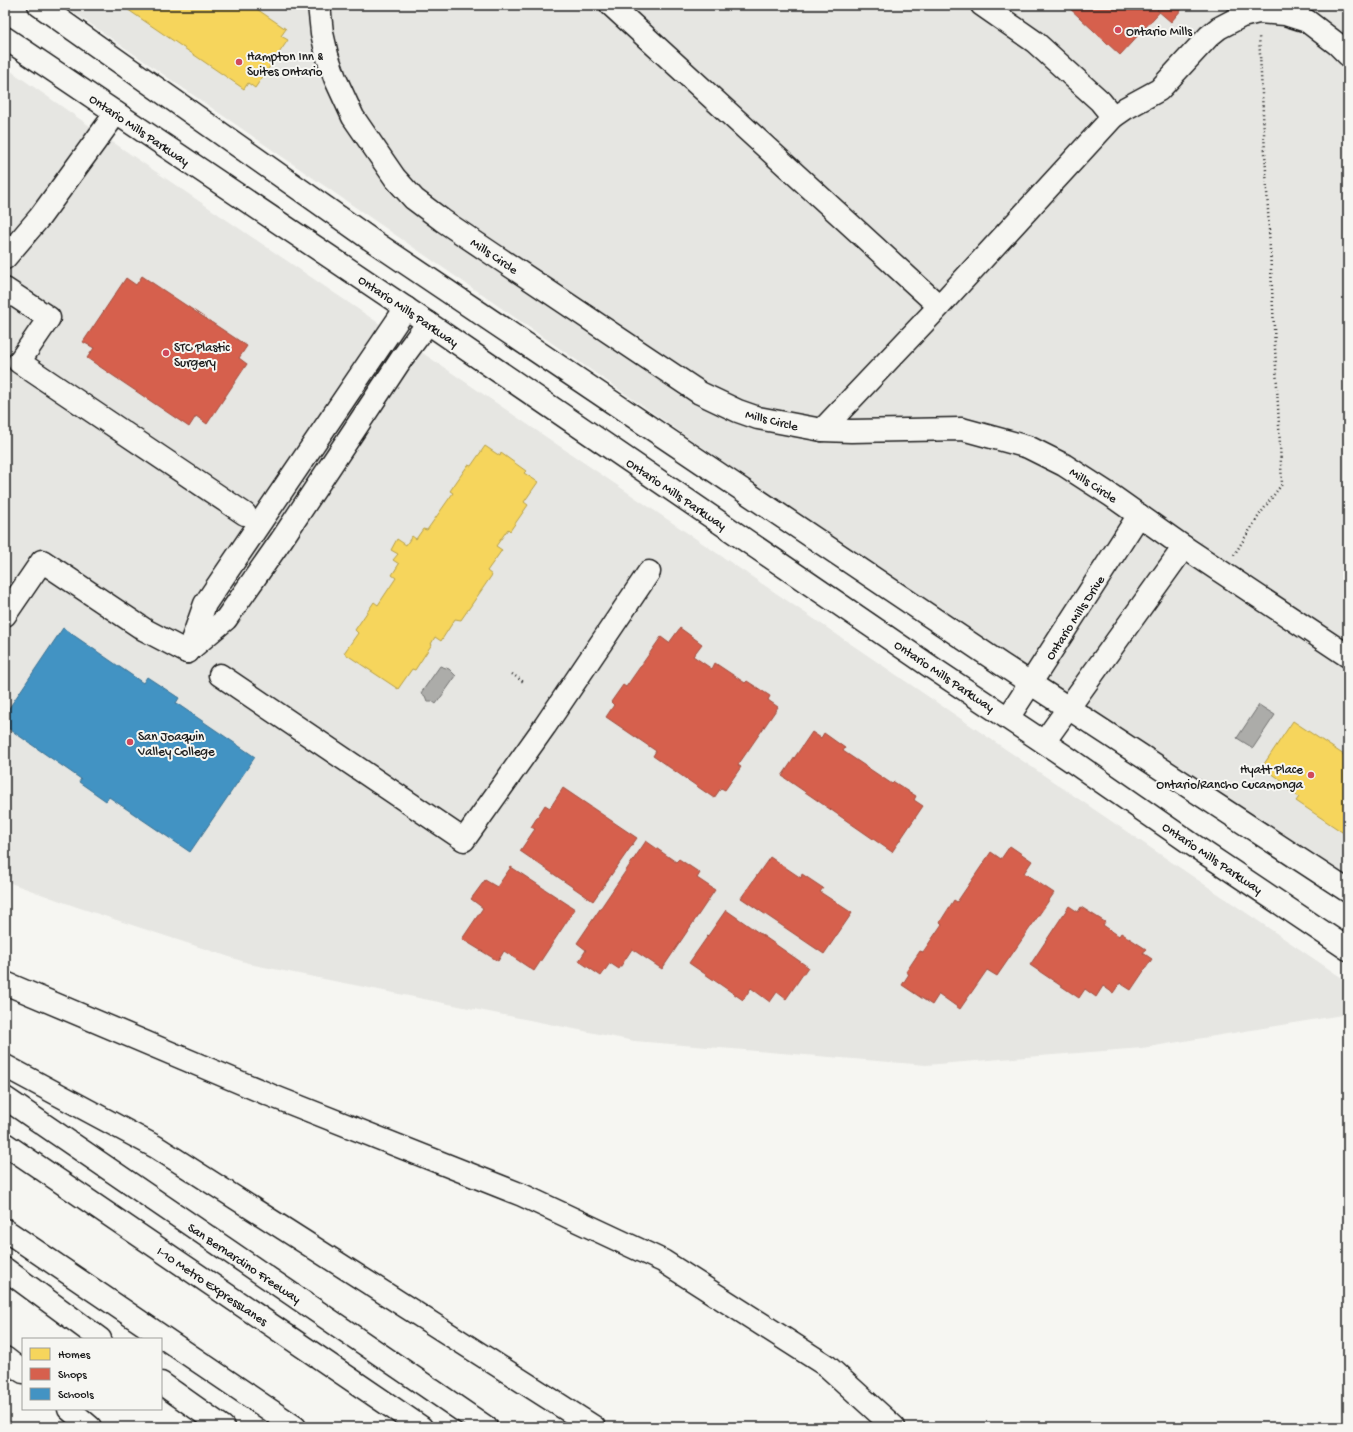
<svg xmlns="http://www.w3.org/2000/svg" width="1353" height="1432" font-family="'Gochi Hand',sans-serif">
  <rect width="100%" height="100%" fill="#f6f6f2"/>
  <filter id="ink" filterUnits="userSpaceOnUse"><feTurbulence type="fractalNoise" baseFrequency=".025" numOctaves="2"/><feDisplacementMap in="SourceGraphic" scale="8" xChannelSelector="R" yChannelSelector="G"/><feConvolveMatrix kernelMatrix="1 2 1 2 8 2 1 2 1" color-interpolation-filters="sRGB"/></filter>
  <g filter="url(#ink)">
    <g fill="#e6e6e2">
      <polygon points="63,5 1348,5 1348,887 1055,691"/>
      <polygon points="5,67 143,163 1348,982 1348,1014 1142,1048 926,1065 634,1041 254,965 77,907 5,881"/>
    </g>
    <g fill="#acaca9" stroke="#727271">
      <polygon points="440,666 449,669 456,676 436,704 432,701 427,701 425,696 421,693"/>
      <polygon points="1259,705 1275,715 1253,748 1237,738"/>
    </g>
    <g fill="#f6d55c" stroke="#b59e49">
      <polygon points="121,5 251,5 286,29 281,36 288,40 255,88 248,83 244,89"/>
      <polygon points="485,446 500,456 501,453 526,471 524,473 538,482 524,502 528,505 510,531 508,529 496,546 502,550 487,571 492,575 461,620 455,619 441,641 435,637 431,644 432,644 415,670 412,669 398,689 344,653 358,633 355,630 374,602 378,605 396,578 392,575 399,564 393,560 398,554 391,550 397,539 406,545 412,536 416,539 423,529 427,530 453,493 450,491 468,465 471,466"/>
      <polygon points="1293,721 1347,757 1348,756 1348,836 1296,801 1299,797 1284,787 1287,784 1262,767"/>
    </g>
    <g fill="#d6604d" stroke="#9e4c3e">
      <polygon points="1066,5 1166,5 1120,55"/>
      <polygon points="1162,5 1178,5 1182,9 1171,22 1157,10"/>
      <polygon points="142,276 247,346 239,358 247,364 207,424 196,416 189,427 87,358 94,348 83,342 126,278 136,285"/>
      <polygon points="680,628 702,644 693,656 712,669 715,663 745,683 747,681 770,696 768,700 778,707 738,765 741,767 725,790 721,788 714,798 653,756 656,751 606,717 614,705 611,702 623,685 626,687 661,637 669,643"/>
      <polygon points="812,732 821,738 824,733 845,748 843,751 892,784 894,782 916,796 914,800 923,806 892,852 782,776"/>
      <polygon points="563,788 637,838 593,901 520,851 535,829 531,827 545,805 550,808"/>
      <polygon points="646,841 676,862 679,859 700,873 697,878 715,890 662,969 632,949 619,969 610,963 601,976 579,961 586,950 577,943"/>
      <polygon points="1010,846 1032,861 1024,873 1054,893 997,976 987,970 960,1009 939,994 932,1005 902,985 909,974 906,972 920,951 923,952 942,924 940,922 954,900 957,902 991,852 1001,859"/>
      <polygon points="770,857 801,878 802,874 823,888 820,892 852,913 824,954 741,898"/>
      <polygon points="511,867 575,909 534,971 504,951 498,961 462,939 483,908 471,899 485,880 497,887"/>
      <polygon points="1069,906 1078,912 1081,907 1105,922 1103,925 1119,936 1121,933 1146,949 1143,953 1152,959 1131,990 1120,983 1113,993 1103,986 1096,997 1085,989 1079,998 1030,965"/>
      <polygon points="726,910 808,967 786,999 777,992 770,1002 751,988 743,1000 689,963"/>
    </g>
    <polygon fill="#4393c3" stroke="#376f91" points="63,628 143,683 147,677 179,698 176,703 255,757 190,852 109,797 106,801 79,782 81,779 5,726 5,714"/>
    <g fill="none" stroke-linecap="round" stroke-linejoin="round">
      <g stroke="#1c1c1c" stroke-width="25">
        <g id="minor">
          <polyline points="319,5 322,33 327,55 335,78 353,117 395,178 414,199 442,220 494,255 700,393 738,411 758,418 822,430 851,431 962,429 1028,447 1064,465 1112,496 1184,547 1348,656"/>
          <polyline points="611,5 939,306"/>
          <polyline points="982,5 1035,42 1100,101 1113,117"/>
          <polyline points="5,258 40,217 116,113"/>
          <polyline points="5,289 49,318 19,362 245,514"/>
          <polyline points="822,430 933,313 1113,117 1126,108 1159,90 1209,36 1219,28 1242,16 1258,12 1285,14 1307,21 1337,44 1348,55"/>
          <polyline points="5,615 42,561 145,630 187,652"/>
          <polyline points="187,652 226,619 282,539 402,358 428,323"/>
          <polyline points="188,652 205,604 406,308"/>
          <polyline points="220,675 464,840 545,726 649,572"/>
          <polyline points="1008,718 1139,515"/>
          <polyline points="1044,742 1184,547"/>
        </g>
      </g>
      <g stroke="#1c1c1c" stroke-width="25">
        <g id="major">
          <polyline points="39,5 370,239 1001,664 1348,891"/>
          <polyline points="5,38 428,323 934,669 1069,759 1193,845 1348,949"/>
        </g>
      </g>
      <g stroke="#1c1c1c" stroke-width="25">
        <g id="highway">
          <polyline points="5,983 270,1095 522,1195 663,1261 827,1366 894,1427"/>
          <polyline points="5,1066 156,1147 594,1427"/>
          <polyline points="5,1098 486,1427"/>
          <polyline points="5,1144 421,1427"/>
          <polyline points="5,1230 295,1427"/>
          <polyline points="5,1269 100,1339"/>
          <polyline points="5,1358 23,1372"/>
          <polyline points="161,1383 223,1427"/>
          <polyline points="69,1409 90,1427"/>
        </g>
      </g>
      <g stroke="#1c1c1c" stroke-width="2.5" stroke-dasharray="1 3" stroke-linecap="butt">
        <polyline points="1234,555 1260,514 1282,484 1259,35"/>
        <polyline points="512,674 525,683"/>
      </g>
      <use href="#minor" stroke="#f6f6f2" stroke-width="22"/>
      <use href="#major" stroke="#f6f6f2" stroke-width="22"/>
      <use href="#highway" stroke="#f6f6f2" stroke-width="22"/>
    </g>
  </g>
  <g fill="#d1495b" stroke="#f6f6f2" stroke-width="1.5">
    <circle cx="1118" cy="30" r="4"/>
    <circle cx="239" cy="62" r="4"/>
    <circle cx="166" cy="353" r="4"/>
    <circle cx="130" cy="742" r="4"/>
    <circle cx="1311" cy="775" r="4"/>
  </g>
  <g text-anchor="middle" stroke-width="4" stroke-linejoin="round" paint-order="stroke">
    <g font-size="13" fill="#1c1c1c" stroke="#f6f6f2" text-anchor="start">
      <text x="1126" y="35">Ontario Mills</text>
      <text x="247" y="60">Hampton Inn &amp;<tspan x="247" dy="15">Suites Ontario</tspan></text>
      <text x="174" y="351">STC Plastic<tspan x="174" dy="15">Surgery</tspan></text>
      <text x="138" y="740">San Joaquin<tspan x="138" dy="15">Valley College</tspan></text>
      <text x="1303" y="773" text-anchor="end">Hyatt Place<tspan x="1303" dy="15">Ontario/Rancho Cucamonga</tspan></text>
    </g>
    <g font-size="13" fill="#1c1c1c" stroke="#f6f6f2">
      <text transform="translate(140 129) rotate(34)" y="5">Ontario Mills Parkway</text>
      <text transform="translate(495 255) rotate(34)" y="5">Mills Circle</text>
      <text transform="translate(409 310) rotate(34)" y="5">Ontario Mills Parkway</text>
      <text transform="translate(772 419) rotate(14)" y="5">Mills Circle</text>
      <text transform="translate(1094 484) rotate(33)" y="5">Mills Circle</text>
      <text transform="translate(677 493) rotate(34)" y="5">Ontario Mills Parkway</text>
      <text transform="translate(1074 617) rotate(-57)" y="5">Ontario Mills Drive</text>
      <text transform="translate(945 675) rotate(34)" y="5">Ontario Mills Parkway</text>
      <text transform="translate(1213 857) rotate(34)" y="5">Ontario Mills Parkway</text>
      <text transform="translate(245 1262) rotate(34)" y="5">San Bernardino Freeway</text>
      <text transform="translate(213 1285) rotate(34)" y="5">I-10 Metro ExpressLanes</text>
    </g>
  </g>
  <rect width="1353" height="1432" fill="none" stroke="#f6f6f2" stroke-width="20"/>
  <rect x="10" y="10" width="1333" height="1412" fill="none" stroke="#1c1c1c" stroke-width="1.5" filter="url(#ink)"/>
  <rect x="22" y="1338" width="140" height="72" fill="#f6f6f2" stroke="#9f9f9c"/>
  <rect x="30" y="1348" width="20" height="12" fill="#f6d55c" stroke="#9f9f9c"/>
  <text x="58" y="1358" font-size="12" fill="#1c1c1c">Homes</text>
  <rect x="30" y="1368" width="20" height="12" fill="#d6604d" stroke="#9f9f9c"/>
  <text x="58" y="1378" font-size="12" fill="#1c1c1c">Shops</text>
  <rect x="30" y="1388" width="20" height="12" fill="#4393c3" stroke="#9f9f9c"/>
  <text x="58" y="1398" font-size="12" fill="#1c1c1c">Schools</text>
</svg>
